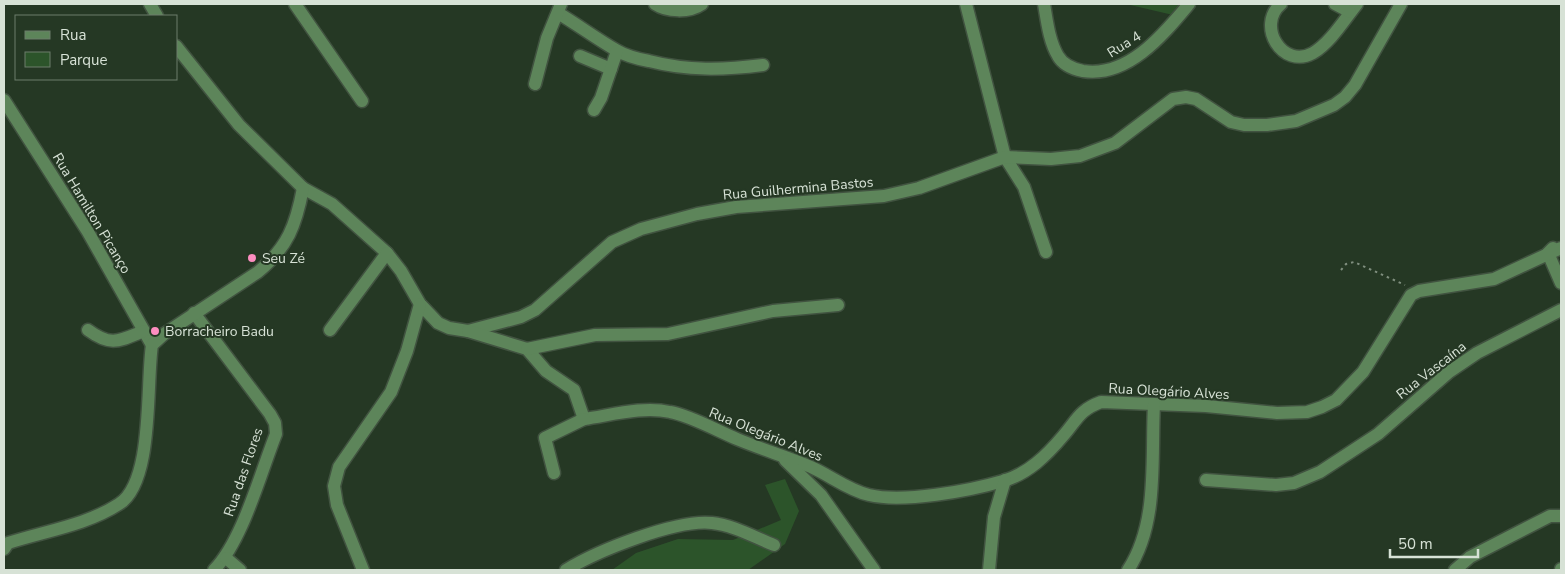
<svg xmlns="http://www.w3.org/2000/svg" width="1565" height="574" font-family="'Nunito Sans',sans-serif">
  <rect width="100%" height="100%" fill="#253824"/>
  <g fill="#2c542a">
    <polygon points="1126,4 1180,4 1173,15"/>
    <polygon points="785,479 799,511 785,544 748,570 612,570 636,553 678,539 733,540 781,520 765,485"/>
  </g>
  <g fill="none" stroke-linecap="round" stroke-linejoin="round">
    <g stroke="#415340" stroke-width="15">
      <g id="minor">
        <polyline points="150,4 157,16"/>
        <polyline points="295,4 362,101"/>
        <path d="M655 4C667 12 689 13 702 4"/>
        <polyline points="966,4 1005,157 1024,187 1046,252"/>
        <path d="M1044 4C1047 21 1049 41 1058 56 1063 65 1073 69 1083 71 1128 78 1163 35 1189 4"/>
        <path d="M1281 4C1256 25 1282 70 1313 53 1331 42 1344 20 1357 4"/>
        <polyline points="1335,4 1350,12"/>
        <path d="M558 13C578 25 597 39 616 50 626 56 638 59 649 61 688 71 723 70 763 65"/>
        <polyline points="176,46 239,125 303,188 332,204 387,253 401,271 420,304 438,323 449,328 468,331 521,317 535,310 612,242 641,229 697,214 736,207 884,196 919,188 1005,157 1051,159 1080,156 1115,143 1173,99 1186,97 1196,99 1231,122 1244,125 1267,125 1296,121 1334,105 1345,97 1355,85 1401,4"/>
        <polyline points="580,56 611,69"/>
        <polyline points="535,84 547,38 561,4"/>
        <polyline points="4,100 88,232 152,345"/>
        <polyline points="594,110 601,98 617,51"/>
        <polyline points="1553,248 1548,253 1561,283"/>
        <path d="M194 313 270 414 275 423 276 434C260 474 243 540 214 570"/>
        <path d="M88 330C111 347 119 341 144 331"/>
        <polyline points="330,330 387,253"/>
        <path d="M468 331 527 349 546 371 574 390 584 419C612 415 643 406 670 412 689 415 718 431 737 439 761 449 787 457 811 467 831 476 848 490 869 495 903 503 969 491 1003 481 1028 474 1047 455 1063 436 1077 420 1079 410 1101 402L1206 406 1277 413 1307 412 1322 407 1336 400 1363 372 1411 295 1419 291 1494 279 1561 248"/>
        <polyline points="527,349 595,335 668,334 773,311 838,305"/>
        <polyline points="785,460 821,495 874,570"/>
        <polyline points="554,473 545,438 584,419"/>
        <polyline points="1206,480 1276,485 1294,483 1320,472 1378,434 1449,372 1477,353 1561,310"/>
        <path d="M4 549 8 543C45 531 87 525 119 504 154 482 146 383 152 345L164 334 258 272C288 247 296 225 303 188"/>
        <polyline points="226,558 240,570"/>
        <polyline points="363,570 337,505 334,486 339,467 391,392 407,351 420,304"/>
        <path d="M566 570C597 551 676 519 712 523 733 525 754 537 774 545"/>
        <polyline points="989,570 994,517 1005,480"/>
        <path d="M1128 570C1159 523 1151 459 1154 404"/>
        <polyline points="1455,570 1470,557 1550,516 1561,516"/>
        <polyline points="1561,570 1561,569"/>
      </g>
    </g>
    <polyline stroke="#7f8e7e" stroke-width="2" stroke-dasharray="2.5 4" stroke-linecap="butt" points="1341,270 1346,264 1354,262 1405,285"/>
    <use href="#minor" stroke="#5d855a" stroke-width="12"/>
  </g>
  <g fill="#fd8ec0" stroke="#253824" stroke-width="2">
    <circle cx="252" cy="258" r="5"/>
    <circle cx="155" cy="331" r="5"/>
  </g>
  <g text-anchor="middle" stroke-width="4" stroke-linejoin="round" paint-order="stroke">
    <g font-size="14" fill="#d7e2d6" stroke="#253824">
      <text transform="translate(1124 44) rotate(-32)" y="5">Rua 4</text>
      <text transform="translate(798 188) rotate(-5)" y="5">Rua Guilhermina Bastos</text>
      <text transform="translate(92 213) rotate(59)" y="5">Rua Hamilton Picanço</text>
      <text transform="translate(1431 370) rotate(-38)" y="5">Rua Vascaína</text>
      <text transform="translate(1169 391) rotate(3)" y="5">Rua Olegário Alves</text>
      <text transform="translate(766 434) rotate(22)" y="5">Rua Olegário Alves</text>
      <text transform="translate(243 472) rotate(-71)" y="5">Rua das Flores</text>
    </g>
    <g font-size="14" fill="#d7e2d6" stroke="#253824" text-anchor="start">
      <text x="262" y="263">Seu Zé</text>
      <text x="165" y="336">Borracheiro Badu</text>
    </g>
  </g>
  <rect width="1565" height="574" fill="none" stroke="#d7e2d6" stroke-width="10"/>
  <rect x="15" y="15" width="162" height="65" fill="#253824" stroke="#6c7c6b"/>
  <rect x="25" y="31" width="25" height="8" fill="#5d855a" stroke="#6c7c6b"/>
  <text x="60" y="40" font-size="15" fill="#d7e2d6">Rua</text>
  <rect x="25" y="52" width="25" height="15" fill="#2c542a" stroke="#6c7c6b"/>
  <text x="60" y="65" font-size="15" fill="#d7e2d6">Parque</text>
  <path d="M1390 549v8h88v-8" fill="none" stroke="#d7e2d6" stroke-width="2.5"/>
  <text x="1398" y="549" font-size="15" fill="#d7e2d6" stroke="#253824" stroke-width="4" paint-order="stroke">50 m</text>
</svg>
